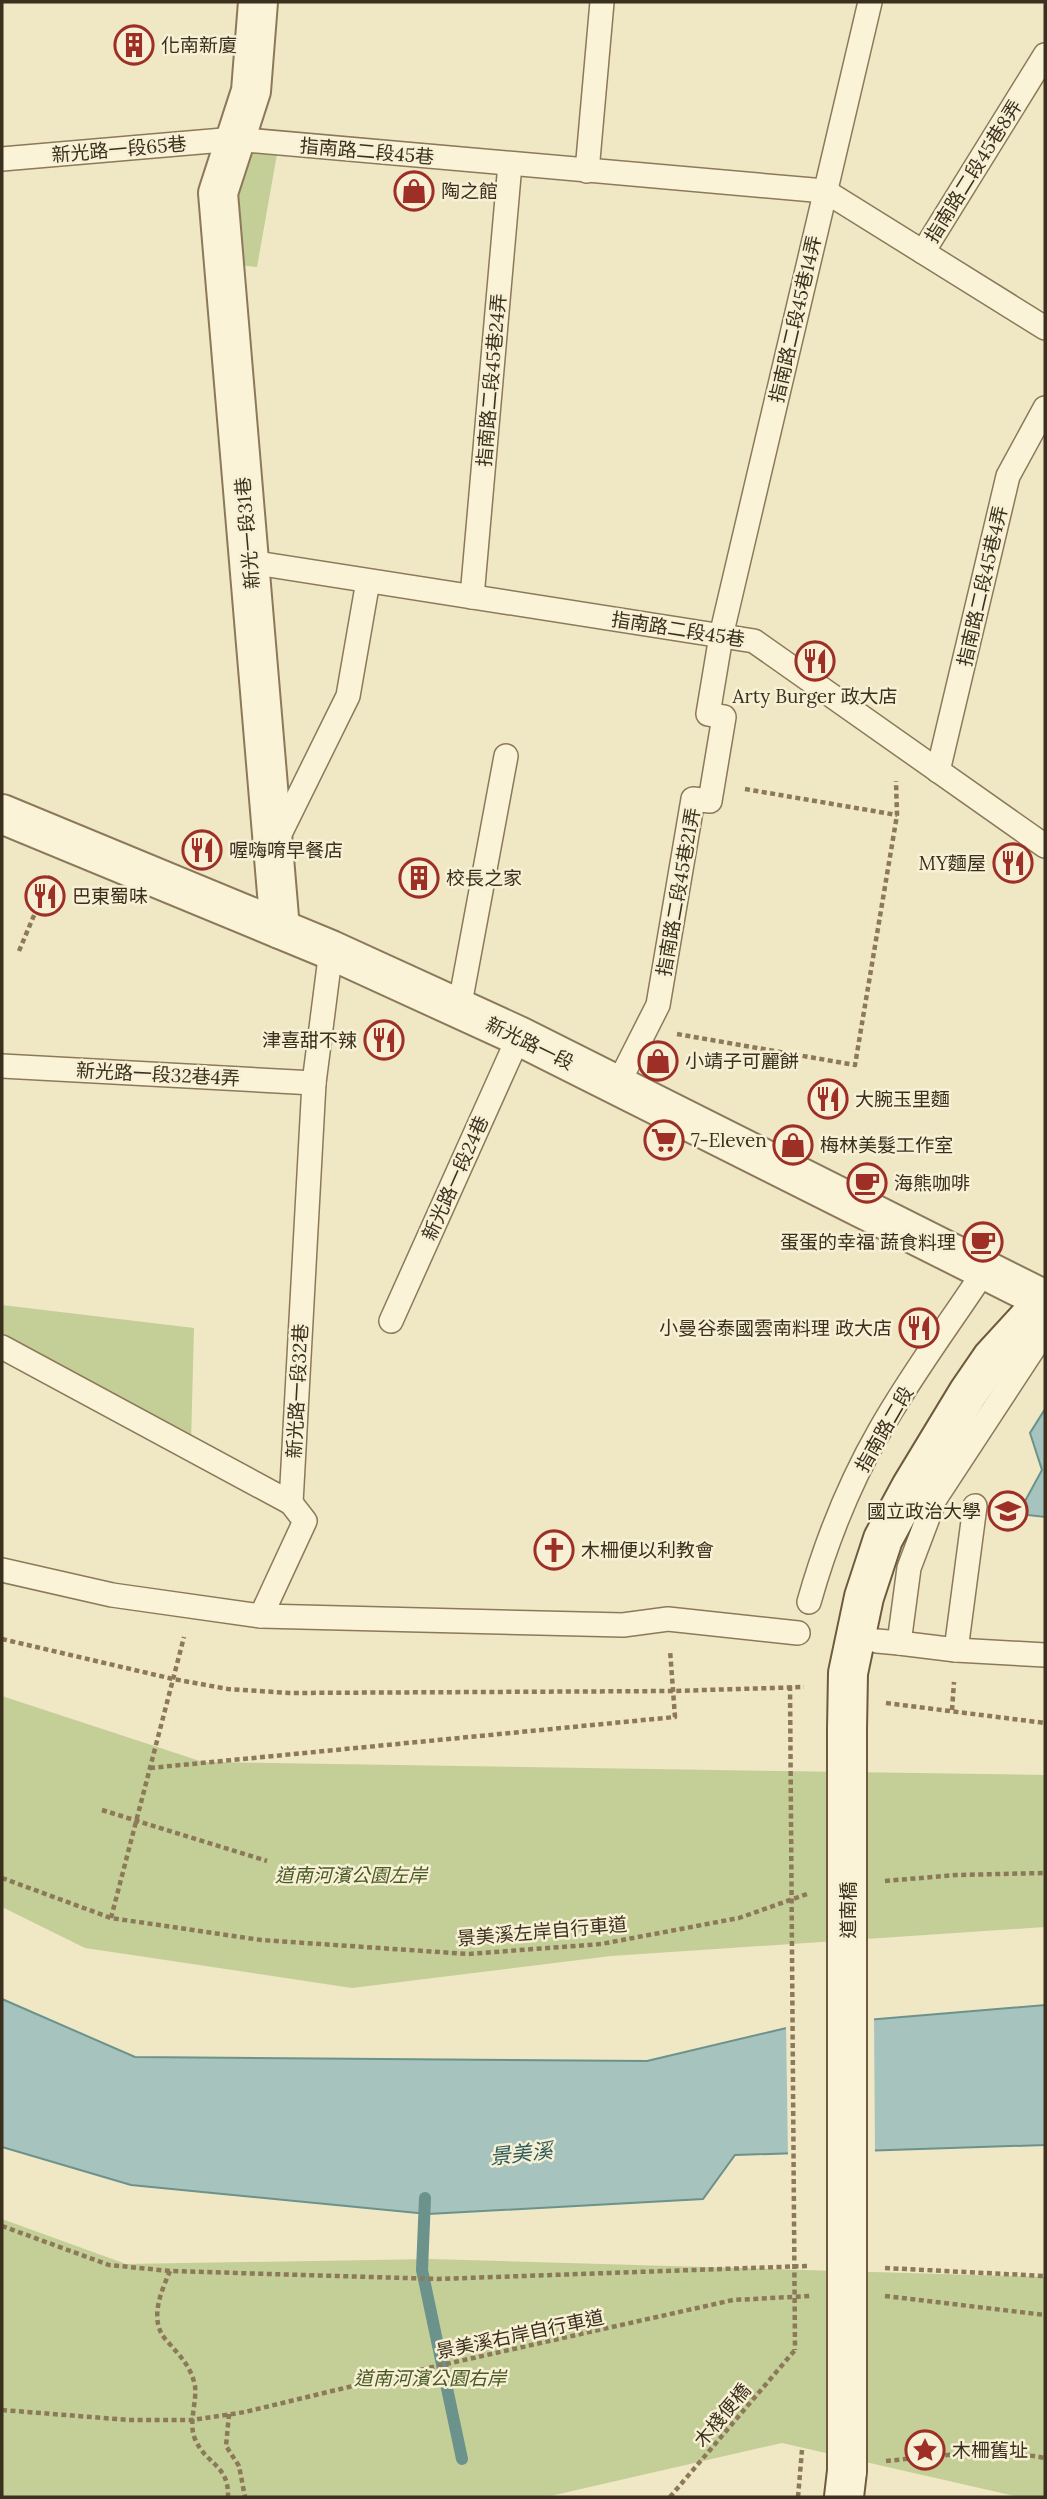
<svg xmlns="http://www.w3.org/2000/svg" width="1047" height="2499" font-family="Lora,'Noto Sans TC',serif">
  <rect width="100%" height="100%" fill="#f0e7c4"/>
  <g fill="#c4cf97">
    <polygon points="245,149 277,154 257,267 239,265 230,196"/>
    <polygon points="2,1305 194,1328 191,1443 2,1336"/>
    <polygon points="2,1696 203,1762 1045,1775 1045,1927 611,1956 352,1988 85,1948 2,1907"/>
    <polygon points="2,2219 126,2264 430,2259 1045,2277 1045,2497 1019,2497 782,2443 546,2497 2,2497"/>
  </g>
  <g fill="#a6c3bd" stroke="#6c928c" stroke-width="2">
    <polygon points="1045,1409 1045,1517 1018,1514 1042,1470 1030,1433"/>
    <polygon points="2,1999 135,2057 647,2061 795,2026 1045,2005 1045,2145 735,2155 703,2199 428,2214 131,2185 2,2147"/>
  </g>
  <polygon fill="#f0e7c4" points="874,2015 875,2154 788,2157 786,2024"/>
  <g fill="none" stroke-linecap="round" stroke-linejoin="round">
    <polyline stroke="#6c928c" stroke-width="12" points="425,2198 422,2270 462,2459"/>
    <g stroke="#8c7959" stroke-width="26">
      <g id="lane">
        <polyline points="2,159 235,139 825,191 1045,328"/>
        <polyline points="587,171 602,2"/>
        <polyline points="923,252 1045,55"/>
        <polyline points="250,562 754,641 1045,846"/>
        <polyline points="472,597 510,164"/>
        <polyline points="938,771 1008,476 1045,408"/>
        <polyline points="276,842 348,696 368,581"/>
        <polyline points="459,1009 506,756"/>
        <polyline points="2,1066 314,1083"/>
        <polyline points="617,1086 658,1005 693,799 710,801 724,717 708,714 721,636 870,2"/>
        <polyline points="391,1321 519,1036"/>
        <polyline points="2,1347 291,1503 314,1083 331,950"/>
        <polyline points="2,1570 112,1595 261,1616 623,1625 668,1619 798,1633"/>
        <path d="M809 1602C826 1542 849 1484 880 1430 911 1375 950 1323 985 1270"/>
        <polyline points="261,1616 305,1521 291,1503"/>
        <polyline points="877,1641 899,1643 909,1568 935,1499 1045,1331"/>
        <polyline points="899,1643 956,1650 1045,1655"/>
        <polyline points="956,1650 975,1506"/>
      </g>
    </g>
    <g stroke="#8c7959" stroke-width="42">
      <g id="street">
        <polyline points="258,2 251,91 218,193 280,929"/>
        <polyline points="2,814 331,950 519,1036 1045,1300"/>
      </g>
    </g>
    <g stroke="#6e5a3c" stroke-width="42">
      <g id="secondary">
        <polyline points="847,1729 848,1673 864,1597 883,1539 911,1487 968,1393 992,1358 1045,1300"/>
        <polyline points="844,2497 847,2471"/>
      </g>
    </g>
    <g stroke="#8c7959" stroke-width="4.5" stroke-dasharray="5 3.5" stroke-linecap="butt">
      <polyline points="745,789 897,815"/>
      <polyline points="19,951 51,875"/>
      <polyline points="677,1034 855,1065 897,815 896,781"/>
      <polyline points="2,1639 173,1679 228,1689 290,1693 673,1691 804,1687"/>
      <polyline points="886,1703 1045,1723"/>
      <polyline points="952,1710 954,1682"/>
      <polyline points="150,1768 675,1717 670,1650"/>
      <polyline points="102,1810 267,1861"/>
      <polyline points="2,1878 111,1918 261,1940 468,1954 601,1944 739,1918 807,1894"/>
      <polyline points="885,1881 956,1875 1045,1873"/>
      <polyline points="111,1918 184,1637"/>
      <polyline points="2,2226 109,2265 170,2271 438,2279 807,2266"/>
      <polyline points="885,2268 1045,2276"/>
      <path d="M170 2271C161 2292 148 2321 167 2341 180 2356 191 2366 195 2386 197 2403 188 2423 195 2439 206 2465 229 2464 228 2497"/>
      <polyline points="885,2296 1045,2315"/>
      <polyline points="2,2410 129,2420 192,2420 245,2412 415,2371 733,2300 810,2296"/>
      <polyline points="229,2414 226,2446 239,2466 245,2497"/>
      <path d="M886 2461C938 2456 993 2448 1045 2458"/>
      <polyline points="670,2497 795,2350"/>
      <polyline points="798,2497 802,2450"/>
    </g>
    <use href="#lane" stroke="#faf3d8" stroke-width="23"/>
    <use href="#street" stroke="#faf3d8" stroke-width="38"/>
    <use href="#secondary" stroke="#faf3d8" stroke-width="38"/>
    <g stroke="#6e5a3c" stroke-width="42" stroke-linecap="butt">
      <polyline id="secondary-bridge" points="847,1729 847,2471"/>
    </g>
    <polyline stroke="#8c7959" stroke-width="4.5" stroke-dasharray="5 3.5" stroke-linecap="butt" points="790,1686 795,2350"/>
    <use href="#secondary-bridge" stroke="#faf3d8" stroke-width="38"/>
  </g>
  <defs>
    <g id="building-ring" transform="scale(2.0125)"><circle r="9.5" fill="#f7f0d4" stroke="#9e2f26" stroke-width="1.5"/><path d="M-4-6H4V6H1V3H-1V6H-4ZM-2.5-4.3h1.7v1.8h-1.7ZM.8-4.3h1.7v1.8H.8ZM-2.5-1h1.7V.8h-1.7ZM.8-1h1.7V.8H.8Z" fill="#9e2f26"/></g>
    <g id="shop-ring" transform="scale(2.0125)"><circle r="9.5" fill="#f7f0d4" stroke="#9e2f26" stroke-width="1.5"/><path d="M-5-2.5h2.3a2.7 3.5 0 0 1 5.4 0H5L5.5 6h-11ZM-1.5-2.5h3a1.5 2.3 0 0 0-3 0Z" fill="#9e2f26"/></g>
    <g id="restaurant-ring" transform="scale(2.0125)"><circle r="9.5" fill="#f7f0d4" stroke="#9e2f26" stroke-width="1.5"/><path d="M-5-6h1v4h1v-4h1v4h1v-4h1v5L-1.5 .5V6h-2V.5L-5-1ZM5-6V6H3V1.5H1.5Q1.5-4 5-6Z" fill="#9e2f26"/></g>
    <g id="supermarket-ring" transform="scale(2.0125)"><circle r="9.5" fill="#f7f0d4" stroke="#9e2f26" stroke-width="1.5"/><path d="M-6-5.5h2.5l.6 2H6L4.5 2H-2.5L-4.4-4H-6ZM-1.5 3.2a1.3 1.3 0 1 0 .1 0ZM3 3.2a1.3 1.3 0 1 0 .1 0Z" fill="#9e2f26"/></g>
    <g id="cafe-ring" transform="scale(2.0125)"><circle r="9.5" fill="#f7f0d4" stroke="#9e2f26" stroke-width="1.5"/><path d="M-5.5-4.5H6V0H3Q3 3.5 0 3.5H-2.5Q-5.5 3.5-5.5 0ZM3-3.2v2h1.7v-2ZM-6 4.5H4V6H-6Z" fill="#9e2f26"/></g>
    <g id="university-ring" transform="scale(2.0125)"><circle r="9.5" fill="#f7f0d4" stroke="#9e2f26" stroke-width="1.5"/><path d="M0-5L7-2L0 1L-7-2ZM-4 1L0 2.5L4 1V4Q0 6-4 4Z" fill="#9e2f26"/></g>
    <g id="church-ring" transform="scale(2.0125)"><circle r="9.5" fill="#f7f0d4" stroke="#9e2f26" stroke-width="1.5"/><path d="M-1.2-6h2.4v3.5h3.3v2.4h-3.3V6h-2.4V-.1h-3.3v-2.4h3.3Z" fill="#9e2f26"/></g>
    <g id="sight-ring" transform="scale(2.0125)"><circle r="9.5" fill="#f7f0d4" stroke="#9e2f26" stroke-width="1.5"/><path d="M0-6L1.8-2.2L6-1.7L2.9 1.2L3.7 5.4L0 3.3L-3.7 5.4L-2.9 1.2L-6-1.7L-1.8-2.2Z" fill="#9e2f26"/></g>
  </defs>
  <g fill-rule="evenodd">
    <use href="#building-ring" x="134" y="45"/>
    <use href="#shop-ring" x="414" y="191"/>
    <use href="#restaurant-ring" x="815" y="661"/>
    <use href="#restaurant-ring" x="202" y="850"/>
    <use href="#restaurant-ring" x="1013" y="863"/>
    <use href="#building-ring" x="419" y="878"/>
    <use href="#restaurant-ring" x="45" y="896"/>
    <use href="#restaurant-ring" x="384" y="1040"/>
    <use href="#shop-ring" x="658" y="1061"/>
    <use href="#restaurant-ring" x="828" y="1099"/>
    <use href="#supermarket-ring" x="664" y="1140"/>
    <use href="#shop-ring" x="793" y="1145"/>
    <use href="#cafe-ring" x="867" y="1183"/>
    <use href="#cafe-ring" x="983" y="1242"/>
    <use href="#restaurant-ring" x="919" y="1328"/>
    <use href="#university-ring" x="1008" y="1511"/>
    <use href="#church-ring" x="554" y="1550"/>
    <use href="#sight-ring" x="925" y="2450"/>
  </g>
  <g text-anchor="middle" stroke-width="5" stroke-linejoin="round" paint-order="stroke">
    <g font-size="19" fill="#3b2f1e" stroke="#f7f0d4" text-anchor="start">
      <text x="161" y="52">化南新廈</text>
      <text x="441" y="198">陶之館</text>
      <text x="815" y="703" text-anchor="middle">Arty Burger 政大店</text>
      <text x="229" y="857">喔嗨唷早餐店</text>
      <text x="986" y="870" text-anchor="end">MY麵屋</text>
      <text x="446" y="885">校長之家</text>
      <text x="72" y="903">巴東蜀味</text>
      <text x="357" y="1047" text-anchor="end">津喜甜不辣</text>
      <text x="685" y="1068">小靖子可麗餅</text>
      <text x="855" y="1106">大腕玉里麵</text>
      <text x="691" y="1147">7-Eleven</text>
      <text x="820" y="1152">梅林美髮工作室</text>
      <text x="894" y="1190">海熊咖啡</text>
      <text x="956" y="1249" text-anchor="end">蛋蛋的幸福 蔬食料理</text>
      <text x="892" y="1335" text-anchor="end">小曼谷泰國雲南料理 政大店</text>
      <text x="981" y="1518" text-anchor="end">國立政治大學</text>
      <text x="581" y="1557">木柵便以利教會</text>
      <text x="952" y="2457">木柵舊址</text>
    </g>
    <g font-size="19" fill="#3b2f1e" stroke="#f7f0d4">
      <text transform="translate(119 149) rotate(-5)" y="7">新光路一段65巷</text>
      <text transform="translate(367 151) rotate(5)" y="7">指南路二段45巷</text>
      <text transform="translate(973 171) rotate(-58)" y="7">指南路二段45巷8弄</text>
      <text transform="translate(795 319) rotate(-77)" y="7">指南路二段45巷14弄</text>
      <text transform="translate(491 380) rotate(-85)" y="7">指南路二段45巷24弄</text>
      <text transform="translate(247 533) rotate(-95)" y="7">新光一段31巷</text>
      <text transform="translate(982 586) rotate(-77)" y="7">指南路二段45巷4弄</text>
      <text transform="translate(678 629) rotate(9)" y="7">指南路二段45巷</text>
      <text transform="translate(678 892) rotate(-80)" y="7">指南路二段45巷21弄</text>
      <text transform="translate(530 1043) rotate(26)" y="7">新光路一段</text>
      <text transform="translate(158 1074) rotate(3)" y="7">新光路一段32巷4弄</text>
      <text transform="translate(455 1178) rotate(-66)" y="7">新光路一段24巷</text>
      <text transform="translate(297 1391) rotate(-87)" y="7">新光路一段32巷</text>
      <text transform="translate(884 1429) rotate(-60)" y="7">指南路二段</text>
      <text transform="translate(848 1910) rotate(-90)" y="7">道南橋</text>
      <text transform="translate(542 1931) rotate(-5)" y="7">景美溪左岸自行車道</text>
      <text transform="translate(520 2334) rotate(-12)" y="7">景美溪右岸自行車道</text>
      <text transform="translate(722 2415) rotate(-50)" y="7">木棧便橋</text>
    </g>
    <g font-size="19" font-style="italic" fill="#475924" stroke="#f7f0d4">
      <text x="351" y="1882">道南河濱公園左岸</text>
      <text x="430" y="2385">道南河濱公園右岸</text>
    </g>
    <g font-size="21" font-style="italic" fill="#2d5b5c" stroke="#f7f0d4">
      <text transform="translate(521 2154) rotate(-6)" y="7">景美溪</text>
    </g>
  </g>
  <rect width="1047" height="2499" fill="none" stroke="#3b2f1e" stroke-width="7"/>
</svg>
